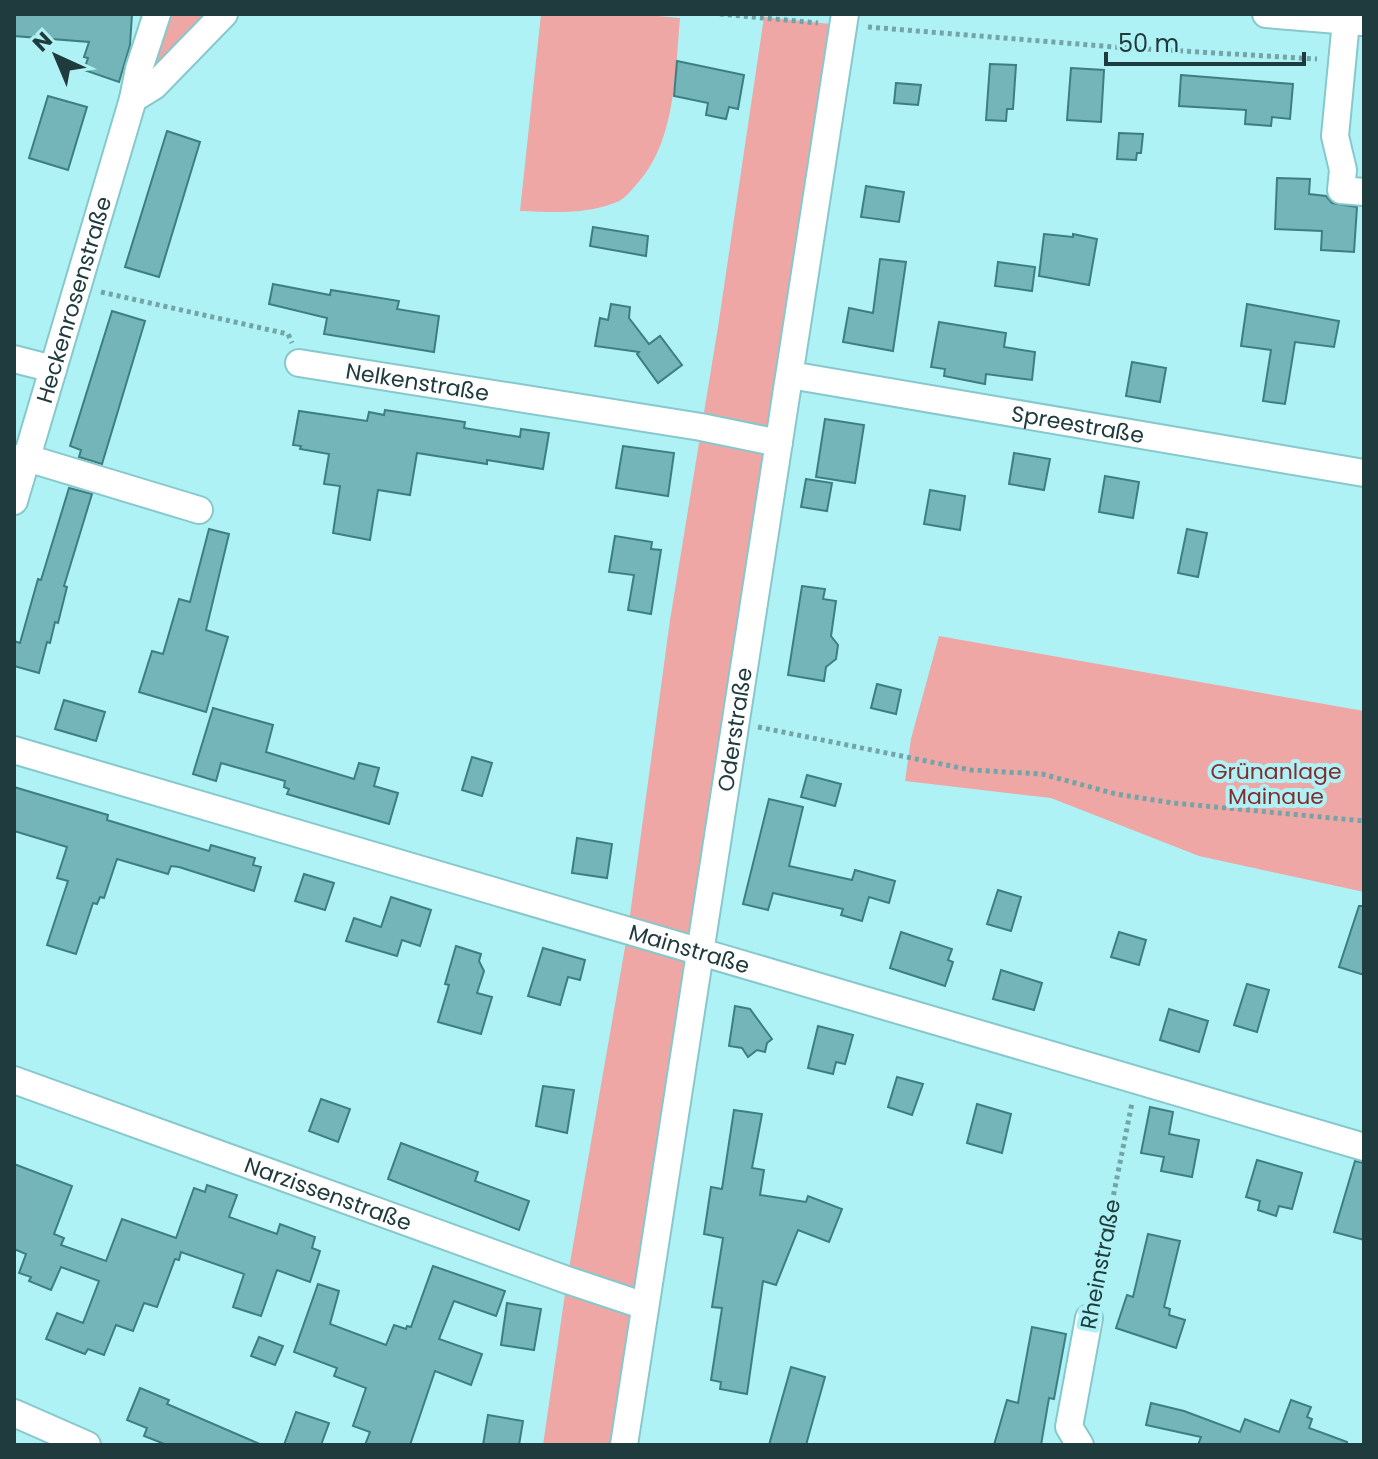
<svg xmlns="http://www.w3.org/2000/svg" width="1378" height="1459" font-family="Poppins,sans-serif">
  <rect width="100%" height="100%" fill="#aff2f6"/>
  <g fill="#eea7a5">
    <polygon points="168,14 213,14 149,77"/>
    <path d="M541 14H635L680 18C675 73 676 144 635 186 630 192 624 199 617 202 585 215 554 212 520 211Z"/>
    <polygon points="764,17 831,24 767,453 611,1445 543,1445 567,1280 628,930 670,620 718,327"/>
    <polygon points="939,636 1364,711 1364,892 1199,856 1051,798 905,781 911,739"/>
  </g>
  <g fill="#74b5b9" stroke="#3d7e82" stroke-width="2">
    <polygon points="14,14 132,14 130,45 119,82 84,70 88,58 84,57 89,42 14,36"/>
    <polygon points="677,61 744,75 738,109 729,107 726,119 706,115 708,103 674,96"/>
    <polygon points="990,64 1016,65 1013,109 1007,109 1006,121 986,120"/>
    <polygon points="1071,68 1104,70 1101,122 1067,120"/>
    <polygon points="1181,75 1293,84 1290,119 1272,117 1271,126 1245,124 1246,110 1179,106"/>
    <polygon points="896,83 921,85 918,105 894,103"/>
    <polygon points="48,96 87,107 68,170 29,158"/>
    <polygon points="167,131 200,142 159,277 125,267"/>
    <polygon points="1119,133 1143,134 1141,153 1137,153 1136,160 1117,159"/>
    <polygon points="1277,178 1310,179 1309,194 1326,196 1332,203 1357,207 1354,252 1321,250 1322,231 1275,229"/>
    <polygon points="866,186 904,192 899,222 861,217"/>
    <polygon points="593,227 648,236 646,256 590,246"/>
    <polygon points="1044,234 1073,237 1073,234 1097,239 1089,285 1039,276"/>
    <polygon points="880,259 906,262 893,351 843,342 849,308 873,313"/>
    <polygon points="998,262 1035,267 1032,291 995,286"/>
    <polygon points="273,284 330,295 331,290 399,301 397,309 439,316 434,352 324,334 327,318 269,304"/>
    <polygon points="611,304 630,307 629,318 649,344 660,336 682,365 658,383 637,354 639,352 595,346 600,318 608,320"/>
    <polygon points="1247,304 1339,321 1334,347 1295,342 1285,404 1263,401 1271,350 1241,346"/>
    <polygon points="112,311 145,321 102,464 79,457 81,450 70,446"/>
    <polygon points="939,322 1006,333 1004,347 1035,352 1032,380 986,374 985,384 944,376 945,369 931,367"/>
    <polygon points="1132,362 1166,368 1160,402 1126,396"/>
    <polygon points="385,410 465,422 464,428 520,437 521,429 549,433 543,469 487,460 487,464 417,453 410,495 378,490 370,540 333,533 340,486 324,484 329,454 300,449 301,446 293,445 299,411 367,421 369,412 384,415"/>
    <polygon points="825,419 864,425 855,483 816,477"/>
    <polygon points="623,446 674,453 668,496 616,488"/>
    <polygon points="1014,453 1050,459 1044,490 1009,484"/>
    <polygon points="1105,476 1139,482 1133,518 1099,512"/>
    <polygon points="806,479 832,483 827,511 801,507"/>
    <polygon points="69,488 92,494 64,586 67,587 58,623 55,622 50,643 47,642 39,673 14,666 14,641 20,643 38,579 41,580"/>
    <polygon points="930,490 965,496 960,530 924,524"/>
    <polygon points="209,529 229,534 206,630 228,637 206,712 139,692 152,651 163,654 179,599 190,602"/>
    <polygon points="1187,529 1207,533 1198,577 1178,573"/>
    <polygon points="615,536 652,542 651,549 661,550 651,614 628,610 634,575 609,572"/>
    <polygon points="802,586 825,589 823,599 836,601 831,636 838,645 836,659 826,667 824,681 788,675"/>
    <polygon points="877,684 901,690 896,714 871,708"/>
    <polygon points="64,700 105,712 96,741 55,729"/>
    <polygon points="213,708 273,725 266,752 354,779 359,763 379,768 374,786 398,793 389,824 287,794 289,789 284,787 285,781 221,763 216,781 193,774"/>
    <polygon points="472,757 492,763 482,796 462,790"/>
    <polygon points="807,775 841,784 835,806 801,797"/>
    <polygon points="14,787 108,815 107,820 209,851 211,845 255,858 253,865 261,867 254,891 179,867 171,866 168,874 117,859 104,898 100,897 97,904 93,903 76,954 47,945 68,881 57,878 67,847 14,831"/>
    <polygon points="769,799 803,807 789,866 852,880 855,870 895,881 889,903 869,897 862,921 841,915 843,909 773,893 768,910 743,904"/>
    <polygon points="577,838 612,844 607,878 572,873"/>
    <polygon points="304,874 334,883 325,910 295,901"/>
    <polygon points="998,890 1021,897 1011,931 987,924"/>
    <polygon points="391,897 431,910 420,946 402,940 397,956 346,941 354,918 381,927"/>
    <polygon points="1359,906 1364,906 1364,975 1339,967"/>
    <polygon points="901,932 952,949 948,960 953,962 945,986 890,968"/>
    <polygon points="1119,932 1146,940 1139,965 1111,957"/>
    <polygon points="456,946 481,954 479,961 484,971 477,993 492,997 481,1034 438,1022 449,985 445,984"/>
    <polygon points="543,948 585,960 580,980 568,977 560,1005 528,996"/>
    <polygon points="1001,970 1042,983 1034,1010 993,999"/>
    <polygon points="1247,984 1269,990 1257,1032 1234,1025"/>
    <polygon points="735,1006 750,1009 772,1039 767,1043 765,1052 757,1050 748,1057 742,1048 729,1046"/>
    <polygon points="1169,1009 1208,1021 1199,1052 1160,1040"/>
    <polygon points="818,1026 853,1035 845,1064 836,1062 833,1074 808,1068"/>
    <polygon points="897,1077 923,1084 912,1115 888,1107"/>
    <polygon points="543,1086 574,1090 567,1133 536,1126"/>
    <polygon points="321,1099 350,1109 338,1142 309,1131"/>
    <polygon points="977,1104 1011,1114 1002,1153 967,1143"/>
    <polygon points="1150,1107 1173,1112 1169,1134 1199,1140 1192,1177 1161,1171 1164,1157 1141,1153"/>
    <polygon points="734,1110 762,1114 752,1168 764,1170 760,1195 806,1202 808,1196 842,1209 829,1242 798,1230 776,1285 763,1281 747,1394 720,1389 721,1382 711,1380 722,1308 712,1307 723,1238 704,1234 711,1187 722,1189"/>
    <polygon points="401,1143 478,1172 475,1181 529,1201 519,1230 388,1179"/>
    <polygon points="1257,1160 1302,1173 1292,1209 1279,1206 1276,1216 1258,1210 1260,1201 1246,1197"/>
    <polygon points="1355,1161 1364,1163 1364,1240 1334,1232"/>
    <polygon points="14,1164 72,1186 54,1234 64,1238 61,1245 106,1261 122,1219 176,1238 194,1188 205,1192 207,1185 237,1195 229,1217 277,1234 280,1224 315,1237 312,1248 320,1251 310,1282 277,1270 261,1316 233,1307 244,1274 181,1252 179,1260 175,1259 157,1307 144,1303 133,1331 116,1325 104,1355 88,1349 85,1354 46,1339 57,1313 83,1323 99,1281 61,1267 51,1290 29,1281 31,1277 19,1273 26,1254 14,1249"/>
    <polygon points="1148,1234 1180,1241 1164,1307 1170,1309 1169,1315 1185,1320 1176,1348 1116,1328 1127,1295 1133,1297"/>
    <polygon points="433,1266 505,1291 496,1316 454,1301 439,1339 482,1354 471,1385 435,1371 410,1445 365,1445 370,1432 353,1426 366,1388 334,1376 337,1368 294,1352 318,1284 339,1291 330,1324 386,1345 394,1325 406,1329 407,1326 411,1327"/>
    <polygon points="507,1303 541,1309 534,1350 501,1345"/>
    <polygon points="1032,1327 1066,1334 1054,1399 1049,1398 1041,1445 994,1445 1007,1400 1018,1403"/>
    <polygon points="259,1337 283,1346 275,1365 251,1356"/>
    <polygon points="791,1367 825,1377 806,1445 769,1445"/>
    <polygon points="140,1388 169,1400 167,1404 262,1445 167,1445 144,1436 147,1428 127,1420"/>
    <polygon points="1291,1400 1311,1407 1307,1417 1312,1419 1309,1428 1347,1442 1347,1445 1198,1445 1201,1437 1146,1425 1151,1403 1184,1411 1240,1432 1245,1419 1279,1432"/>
    <polygon points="296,1412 329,1423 321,1445 284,1445"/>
    <polygon points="488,1415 523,1421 519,1445 483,1445"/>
  </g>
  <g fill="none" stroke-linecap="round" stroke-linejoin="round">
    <g stroke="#87c8cd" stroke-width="30">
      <g id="minor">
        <polyline points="1266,14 1362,22"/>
        <polyline points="1346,21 1335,136 1343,170 1341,190 1364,192"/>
        <polyline points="133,99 139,69 157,14"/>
        <polyline points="14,359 53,369"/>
        <path id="s1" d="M299 363 701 427 779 443"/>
        <path id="s2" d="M790 375 1364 473"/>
        <polyline points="14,458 27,458 199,510"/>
        <path id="s3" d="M14 501 133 99 154 86 224 14"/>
        <path id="s4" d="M14 750 1364 1147"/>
        <path id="s5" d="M14 1080 567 1280 645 1306"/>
        <polyline points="14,1413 87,1445"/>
        <path id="s6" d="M624 1445 845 14"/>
        <polyline points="1080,1445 1069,1427 1089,1318"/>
      </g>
    </g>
    <g stroke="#73a5a8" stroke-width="5" stroke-dasharray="4 4" stroke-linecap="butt">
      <polyline points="720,14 818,23"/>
      <polyline points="868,27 1115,47 1317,59"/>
      <polyline points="101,292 288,334 292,343"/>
      <polyline points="758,727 971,770 1042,774 1116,794 1173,803 1364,821"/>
      <polyline points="1093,1297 1132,1103"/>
    </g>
    <use href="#minor" stroke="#fff" stroke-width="26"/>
  </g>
  <g text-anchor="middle" stroke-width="8" stroke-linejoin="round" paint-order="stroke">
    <g font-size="22" fill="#203b3d" stroke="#aff2f6">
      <text dy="8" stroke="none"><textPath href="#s3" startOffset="210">Heckenrosenstraße</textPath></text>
      <text dy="8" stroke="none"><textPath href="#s1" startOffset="120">Nelkenstraße</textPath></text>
      <text dy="8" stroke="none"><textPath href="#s2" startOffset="292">Spreestraße</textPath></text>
      <text dy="8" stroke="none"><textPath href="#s6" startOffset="724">Oderstraße</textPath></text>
      <text dy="8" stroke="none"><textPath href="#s4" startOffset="704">Mainstraße</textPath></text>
      <text dy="8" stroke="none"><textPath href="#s5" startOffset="334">Narzissenstraße</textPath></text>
      <text transform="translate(1100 1264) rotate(-79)" y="8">Rheinstraße</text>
    </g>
    <g font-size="22" fill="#822d30" stroke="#aff2f6">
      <text x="1276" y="779">Grünanlage<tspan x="1276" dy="25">Mainaue</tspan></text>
    </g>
  </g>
  <rect width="1378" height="1459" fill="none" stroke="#203b3d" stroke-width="32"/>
  <g transform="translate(56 56) rotate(316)" stroke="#aff2f6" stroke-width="6" paint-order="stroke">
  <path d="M0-6L14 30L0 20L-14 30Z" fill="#203b3d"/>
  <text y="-12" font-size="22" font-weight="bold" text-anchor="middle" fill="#203b3d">N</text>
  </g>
  <path d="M1106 52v12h198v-12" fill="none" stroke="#203b3d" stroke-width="4"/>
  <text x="1118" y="52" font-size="24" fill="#203b3d" stroke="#aff2f6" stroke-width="6" paint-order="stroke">50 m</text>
</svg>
